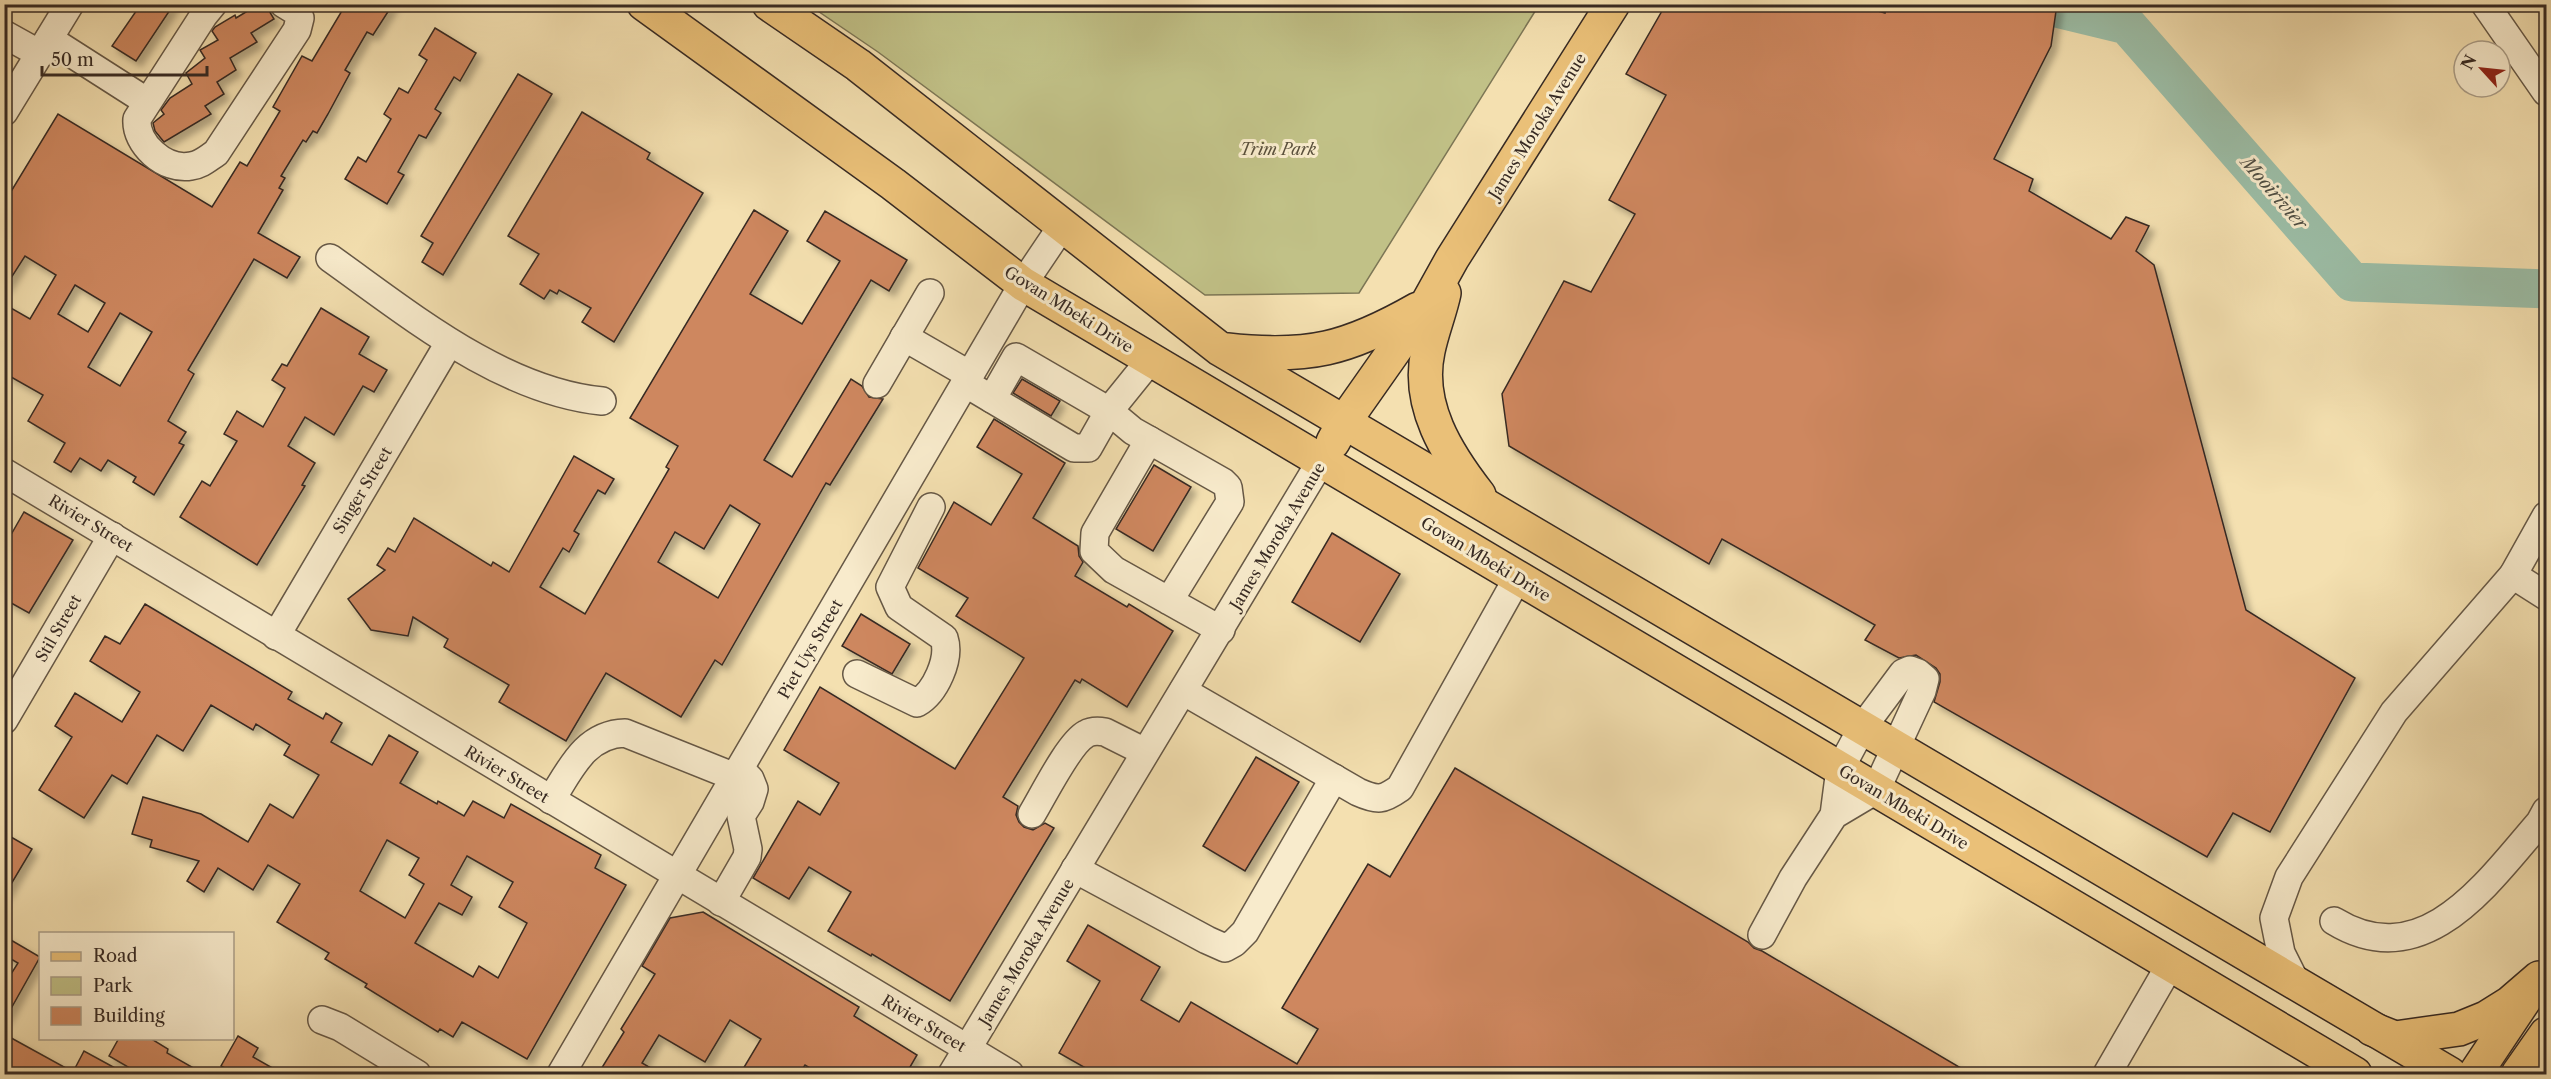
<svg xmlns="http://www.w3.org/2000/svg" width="2551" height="1079" font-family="'Libre Caslon Text',serif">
  <defs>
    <filter id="shadow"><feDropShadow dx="5.5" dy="5.5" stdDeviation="3" flood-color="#0004"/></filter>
  </defs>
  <rect width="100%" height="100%" fill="#f4e0b0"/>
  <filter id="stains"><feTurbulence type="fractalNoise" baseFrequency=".00333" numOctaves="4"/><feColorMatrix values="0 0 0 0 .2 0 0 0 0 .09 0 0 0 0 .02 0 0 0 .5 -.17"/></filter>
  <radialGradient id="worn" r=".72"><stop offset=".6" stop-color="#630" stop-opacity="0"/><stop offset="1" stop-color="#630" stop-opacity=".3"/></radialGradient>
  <polygon fill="#c1c187" stroke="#7c7655" stroke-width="1.5" points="809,5 1539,4 1539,5 1359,293 1205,295 878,52"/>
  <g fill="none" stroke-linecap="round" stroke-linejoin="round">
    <polyline stroke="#9cbea7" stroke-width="39" points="2040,4 2127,25 2352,282 2546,289"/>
  </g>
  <g fill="#ce875f" stroke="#372a23" stroke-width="1.5" fill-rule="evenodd" filter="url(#shadow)">
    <polygon points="141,4 174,4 136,61 112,46"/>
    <polygon points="259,4 265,4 274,19 251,33 257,42 230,58 236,70 217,82 224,94 205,106 211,114 164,142 155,131 153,123 164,114 161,110 170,98 192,84 186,73 205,58 200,50 218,40 212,31 215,27 235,15 236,18"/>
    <path d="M346 4H393L373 35 367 32 345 70 350 73 328 114 317 133 313 131 306 142 303 140 281 176 285 178 279 188 283 190 258 233 300 257 287 278 254 259 188 370 194 374 168 421 186 432 179 443 184 445 154 495 133 482 136 477 108 460 101 471 80 458 71 472 54 462 65 443 28 421 43 395 4 373V304L30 319 56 275 25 256 4 289V203L58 114 212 207 240 162 247 166 280 111 273 107 302 56 312 61ZM75 285 105 303 88 332 58 314ZM120 313 152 332 120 386 88 367Z"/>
    <polygon points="1666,4 1854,4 1885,13 1887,4 2057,4 2051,46 1994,159 2033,179 2029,191 2111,239 2126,217 2149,226 2136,251 2154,265 2246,610 2355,678 2270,832 2233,813 2207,857 1934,702 1940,682 1940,674 1936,668 1916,655 1899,658 1865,640 1875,625 1722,539 1709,564 1509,446 1502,394 1564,281 1591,292 1635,214 1609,200 1666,95 1626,74"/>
    <polygon points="435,28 476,53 460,81 454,77 435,109 441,113 426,138 419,135 398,172 404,175 387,204 345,179 358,157 366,162 391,119 384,114 399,88 408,93 427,60 419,55"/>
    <polygon points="518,74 552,94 443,275 422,262 433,243 421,236"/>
    <polygon points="582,112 650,153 647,159 703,193 614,342 582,322 591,308 559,290 557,294 550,290 544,299 520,284 539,254 508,236"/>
    <path d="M754 210 788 231 750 294 802 324 840 261 807 241 825 211 907 260 889 291 871 280 764 460 792 477 851 379 862 386 869 397 883 399 830 485 826 483 722 665 715 660 681 717 606 673 566 741 499 702 509 685 444 647 448 639 413 617 408 636 371 630 348 599 385 570 377 565 388 548 395 552 414 518 491 566 493 562 509 572 574 456 614 479 605 494 598 490 574 531 579 534 569 552 563 548 540 587 585 614 669 469 666 467 678 446 630 418ZM730 505 760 524 718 598 658 562 675 532 704 549Z"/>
    <polygon points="321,308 369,337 359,354 387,370 374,392 363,386 334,435 305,417 288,446 315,463 302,485 305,486 257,565 180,517 202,481 210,486 237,441 224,434 237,411 263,427 285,388 272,380 282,364 287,366"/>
    <polygon points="1022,379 1060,401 1051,416 1013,393"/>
    <polygon points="994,419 1065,463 1033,518 1078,546 1079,556 1083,562 1075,576 1127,607 1129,604 1173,631 1127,707 1082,679 1080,683 1075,680 1003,797 1018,806 1016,815 1019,822 1024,827 1033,830 1045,823 1054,828 950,1001 872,954 871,956 828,931 851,892 809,867 789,899 753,878 798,801 820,815 839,783 784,750 820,687 955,769 1024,658 956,616 968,598 918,568 954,502 991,525 1022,474 977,447"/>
    <polygon points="1154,465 1191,487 1153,551 1116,529"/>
    <polygon points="24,512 73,540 29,613 4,599 4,547"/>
    <polygon points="1332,533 1400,574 1360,642 1292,602"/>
    <path d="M145 604 292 692 288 699 323 719 326 713 342 723 331 742 372 765 389 735 418 752 400 783 437 804 438 801 464 816 473 801 504 818 511 804 601 855 595 868 626 885 527 1059 462 1022 453 1037 440 1029 438 1032 365 987 367 984 325 959 329 953 277 922 300 884 268 865 253 890 218 868 204 892 187 881 199 861 150 847 152 840 132 834 143 797 201 814 248 842 270 804 293 818 319 775 284 755 290 745 256 724 253 730 211 705 183 751 157 735 127 784 112 775 84 818 39 790 72 737 55 726 75 693 122 722 140 692 90 661 105 636 120 644ZM387 840 419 858 409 875 424 884 405 918 360 891ZM467 856 513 882 499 907 527 923 498 978 479 966 473 977 415 943 439 903 462 915 472 897 451 885Z"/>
    <polygon points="861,614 910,644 892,674 842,646"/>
    <polygon points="1256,757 1299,782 1245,871 1203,846"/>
    <polygon points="1455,768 1748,942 1754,948 1762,951 1971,1074 1096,1074 1059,1053 1100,981 1067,961 1088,925 1160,967 1141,1000 1179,1022 1191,1002 1297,1064 1318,1029 1282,1008 1368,864 1390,877"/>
    <polygon points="4,833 32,849 4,896"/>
    <polygon points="703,912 859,1007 854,1016 917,1055 906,1074 820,1074 805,1065 799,1074 753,1074 743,1069 761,1039 730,1020 705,1062 659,1035 642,1063 661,1074 598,1074 624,1032 621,1029 655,974 642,966 670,918"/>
    <polygon points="4,936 40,957 4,1021 4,985 18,963 4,955"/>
    <polygon points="4,1034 73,1072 84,1051 126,1074 4,1074"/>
    <polygon points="238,1036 258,1048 253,1057 283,1074 236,1074 221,1066"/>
    <polygon points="119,1038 150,1038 168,1049 167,1053 204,1074 140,1074 109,1056"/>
  </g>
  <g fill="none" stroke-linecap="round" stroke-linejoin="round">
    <g stroke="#665846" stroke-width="30">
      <g id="minor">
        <path d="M213 4 204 15 137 119C135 144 165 171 191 166 201 165 208 158 216 153L297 30 300 18 297 12 284 4"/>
        <polyline points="2485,4 2546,92"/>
        <polyline points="4,34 40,54"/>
        <polyline points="49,39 146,101"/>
        <polyline points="4,112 70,4"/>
        <path d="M330 258C410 315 502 391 602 401"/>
        <polyline points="904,337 970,375"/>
        <polyline points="965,383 1074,448 1088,448 1109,411 1133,431 1149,440"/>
        <polyline points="877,384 930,293"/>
        <polyline points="992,399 1016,357 1109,411 1151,359"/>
        <polyline points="4,472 1010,1074"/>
        <polyline points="2513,575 2546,596"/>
        <polyline points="1169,601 1230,502 1228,487 1223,482 1149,440 1095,533 1094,551 1114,570 1221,630"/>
        <polyline points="276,636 449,343"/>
        <path d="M857 674 917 703C935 693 951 659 944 638L899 607 890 587 931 507"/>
        <path d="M1183 691 1358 792C1378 801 1383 800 1400 788L1518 577"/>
        <polyline points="4,720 112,536"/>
        <path d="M551 800C570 770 585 734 625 733L735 777"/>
        <path d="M1032 814C1043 796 1069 743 1086 734 1091 731 1099 731 1105 732L1145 752"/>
        <polyline points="1075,869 1207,940 1225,948 1234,943 1245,932 1334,778"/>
        <polyline points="721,902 747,857 748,849 741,816 750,802 754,789 750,779 740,769"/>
        <path d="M2334 921C2424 976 2487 883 2540 822L2546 811"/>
        <polyline points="1762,935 1793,878 1834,815 1840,769 1862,728 1903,673 1910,670 1918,673 1925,679 1922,691 1876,790 1834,815"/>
        <polyline points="2296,983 2281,953 2274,918 2289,877 2394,712 2513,575 2546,516"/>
        <polyline points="322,1020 340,1027 417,1074"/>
        <polyline points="561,1074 1023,284 1062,226"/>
        <polyline points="952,1074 1321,461"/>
        <polyline points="2107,1074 2170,965"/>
      </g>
    </g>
    <g stroke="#372a23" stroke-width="36">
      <g id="major">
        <polyline points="644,4 893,184 1023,284 2355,1074"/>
        <polyline points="769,4 858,65 1220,349 2450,1074"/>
        <path d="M1444 293C1440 312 1432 331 1428 351 1416 405 1447 454 1479 495"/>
        <path d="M1227 350C1308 359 1348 349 1418 309"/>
        <polyline points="1333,442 1344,422 1427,304 1452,259 1613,4"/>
      </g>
    </g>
    <g stroke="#372a23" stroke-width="36">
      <g id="highway">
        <polyline points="2372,1029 2395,1038 2459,1029 2486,1018 2510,1003 2539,978"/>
        <polyline points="2475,1074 2525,999"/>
        <polyline points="2518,1074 2546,1034"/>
      </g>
    </g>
    <use href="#minor" stroke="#f8ebcc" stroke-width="27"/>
    <use href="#major" stroke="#eac078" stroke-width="33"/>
    <use href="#highway" stroke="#eac078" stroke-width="33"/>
  </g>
  <g text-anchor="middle" stroke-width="6" stroke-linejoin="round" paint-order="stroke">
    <g font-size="16" fill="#372a23" stroke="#f8ebcc">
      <text transform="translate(1537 126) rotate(-58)" y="6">James Moroka Avenue</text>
      <text transform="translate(1069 309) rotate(32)" y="6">Govan Mbeki Drive</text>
      <text transform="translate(362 490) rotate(-59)" y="6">Singer Street</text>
      <text transform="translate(91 523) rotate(31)" y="6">Rivier Street</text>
      <text transform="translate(1277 536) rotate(-59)" y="6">James Moroka Avenue</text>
      <text transform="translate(1486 559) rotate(31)" y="6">Govan Mbeki Drive</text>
      <text transform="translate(58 628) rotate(-60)" y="6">Stil Street</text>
      <text transform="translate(810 649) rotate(-60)" y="6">Piet Uys Street</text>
      <text transform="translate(507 774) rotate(31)" y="6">Rivier Street</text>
      <text transform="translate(1904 807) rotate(31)" y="6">Govan Mbeki Drive</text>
      <text transform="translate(1026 952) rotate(-59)" y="6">James Moroka Avenue</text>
      <text transform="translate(924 1023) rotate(31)" y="6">Rivier Street</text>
    </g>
    <g font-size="16" font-style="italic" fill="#5a503c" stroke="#f8ebcc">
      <text x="1278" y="155">Trim Park</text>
    </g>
    <g font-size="18" font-style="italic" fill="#504f44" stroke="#f8ebcc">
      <text transform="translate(2274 193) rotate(49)" y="6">Mooirivier</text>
    </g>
  </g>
  <rect width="2551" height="1079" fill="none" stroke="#f4e0b0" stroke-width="24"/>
  <rect x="6" y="6" width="2539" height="1067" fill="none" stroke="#372a23" stroke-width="3"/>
  <rect x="12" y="12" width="2527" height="1055" fill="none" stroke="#372a23" stroke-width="1.5"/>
  <rect x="39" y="932" width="195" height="108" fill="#f8ebcc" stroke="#ab9e88" stroke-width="1.5"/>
  <rect x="51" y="952" width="30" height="9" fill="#eac078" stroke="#ab9e88" stroke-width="1.5"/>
  <text x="93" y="962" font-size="18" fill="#372a23">Road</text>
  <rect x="51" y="977" width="30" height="18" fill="#c1c187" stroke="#ab9e88" stroke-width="1.5"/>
  <text x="93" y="992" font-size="18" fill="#372a23">Park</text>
  <rect x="51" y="1007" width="30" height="18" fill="#ce875f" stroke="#ab9e88" stroke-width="1.5"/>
  <text x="93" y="1022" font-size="18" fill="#372a23">Building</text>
  <g transform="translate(2482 69) rotate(297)"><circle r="28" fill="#f8ebcc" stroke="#ab9e88" stroke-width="1.5"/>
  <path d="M0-4.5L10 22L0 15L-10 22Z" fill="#8f2418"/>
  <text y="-9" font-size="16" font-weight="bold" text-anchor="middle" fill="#372a23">N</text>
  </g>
  <path d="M42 66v9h165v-9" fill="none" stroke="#372a23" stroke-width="3"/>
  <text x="51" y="66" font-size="18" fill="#372a23" stroke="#f8ebcc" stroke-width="4.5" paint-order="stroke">50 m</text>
  <rect width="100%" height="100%" filter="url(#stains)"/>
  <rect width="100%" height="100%" fill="url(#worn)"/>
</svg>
